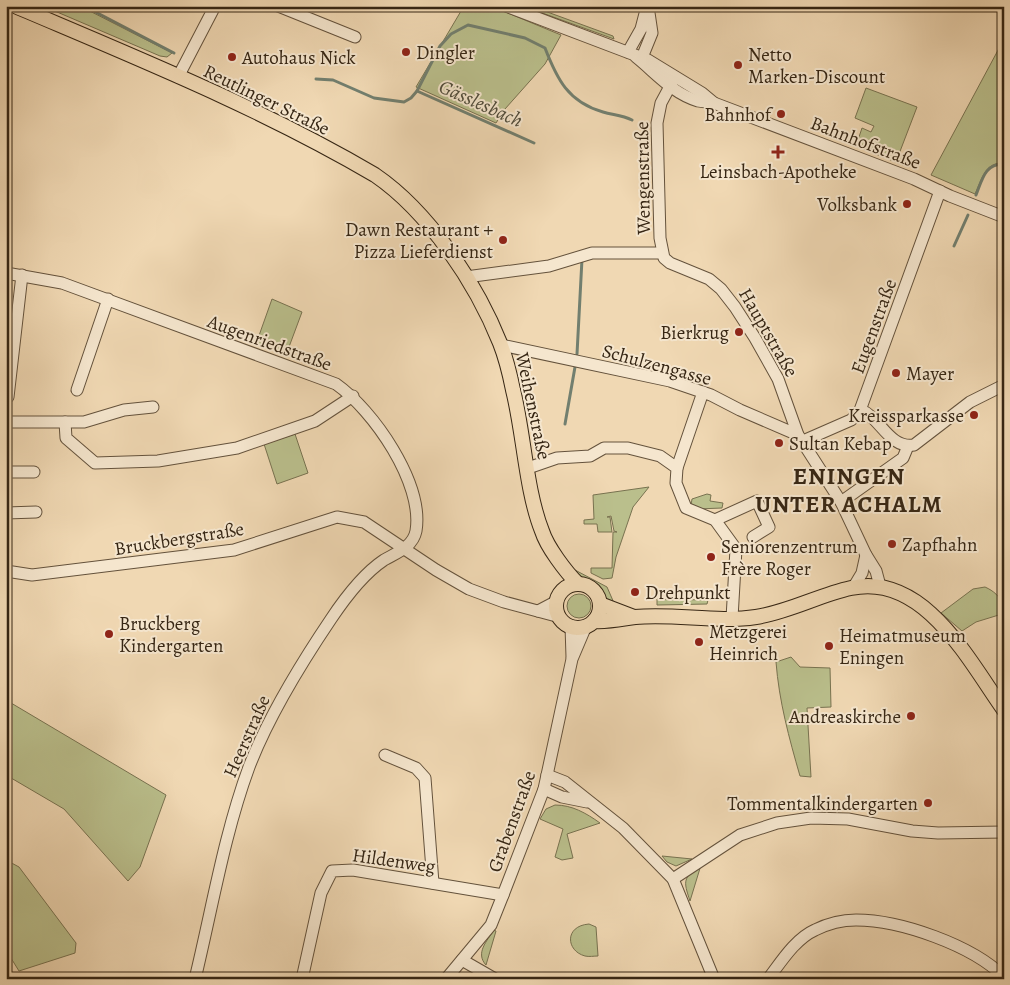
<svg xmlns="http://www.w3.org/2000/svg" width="1010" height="985" font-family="Alegreya,serif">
  <rect width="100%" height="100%" fill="#f0d8b3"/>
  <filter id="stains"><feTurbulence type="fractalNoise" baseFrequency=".004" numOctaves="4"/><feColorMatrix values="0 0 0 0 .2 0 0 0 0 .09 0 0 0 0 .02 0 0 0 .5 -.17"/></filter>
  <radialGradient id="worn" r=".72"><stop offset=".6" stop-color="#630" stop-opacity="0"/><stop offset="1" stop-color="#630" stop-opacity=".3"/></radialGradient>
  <g fill="#babf8c" stroke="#787250">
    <polygon points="43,6 80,6 172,53 167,57 160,56"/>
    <polygon points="464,6 491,6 561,35 545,64 505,109 496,123 416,87"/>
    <polygon points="523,6 531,6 613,36 614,39"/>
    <path d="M1004 39V163C985 162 982 179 975 194L931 175Z"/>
    <polygon points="866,88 917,107 899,154 906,157 903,165 856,146 862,128 871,132 874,126 855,118"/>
    <polygon points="272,299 302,312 286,355 256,344"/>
    <polygon points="295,434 308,473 277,484 264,444"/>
    <polygon points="649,487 633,507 616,557 612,578 603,579 591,573 591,568 612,568 613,532 617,532 614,531 611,516 607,517 610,517 612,532 598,532 597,524 584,524 584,520 594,519 593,495"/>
    <polygon points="707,494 711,495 710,501 723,503 722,508 697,509 691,505 692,499"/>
    <path d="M575 570 607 587 614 603H610C604 596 601 588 594 583 586 579 576 578 575 570Z"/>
    <path d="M985 587C994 591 999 596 1004 605L1002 614 976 622 962 631 941 613 973 589Z"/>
    <circle cx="579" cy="606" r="12"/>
    <polygon points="657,599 708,600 707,604 657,605"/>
    <path d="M791 657 800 667 830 668 831 707 807 708 811 777 800 776C789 738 779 701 776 662Z"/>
    <polygon points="6,700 166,795 140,867 128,881 64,809 6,775"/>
    <path d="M555 805C572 805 586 813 600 823L567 834 573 858 562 860 555 857 563 829 540 819 546 809Z"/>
    <polygon points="662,856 692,859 676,866 667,862"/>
    <polygon points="6,860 19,867 76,943 75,953 19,971 6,950"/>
    <path d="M701 865 690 901C683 880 683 878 701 865Z"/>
    <path d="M589 924 596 927 598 956C594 956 589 957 585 956 566 951 564 926 589 924Z"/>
    <path d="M494 930 496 931 486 965C475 953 487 941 494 930Z"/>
  </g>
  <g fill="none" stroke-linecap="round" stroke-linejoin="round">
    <g stroke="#727f6f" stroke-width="3">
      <polyline points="84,6 174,53"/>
      <path d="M316 79 333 80 374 98 404 102 411 98 417 91 440 46 451 34 468 25 525 38 545 48C557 79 568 102 603 112 613 115 622 115 632 120"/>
      <polyline points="417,91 534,143"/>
      <path d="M976 195C982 180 985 163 1004 164"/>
      <polyline points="954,246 968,215"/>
      <polyline points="577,354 582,259"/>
      <polyline points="565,424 575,367"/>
    </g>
    <g stroke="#64523c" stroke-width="13">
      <g id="minor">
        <polyline points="278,6 355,37"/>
        <polyline points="506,6 648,60 702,93 714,103"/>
        <polyline points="628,52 641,29 647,6"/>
        <path d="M636 57C656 73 672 93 698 101 703 102 708 102 714 103L914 179 950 196 1004 217"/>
        <polyline points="641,60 652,33 648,6"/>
        <polyline points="178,77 215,6"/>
        <polyline points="675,77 661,103 657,123 660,238 664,258 670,263 709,279 721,289 735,307 755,338 778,379 798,435 841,502 866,555 876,571 880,586"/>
        <path d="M6 273 62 283 336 384C373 410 424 483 416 531 413 547 396 553 384 560 363 574 345 598 331 619 300 665 269 715 249 767 224 835 212 909 195 979"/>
        <polyline points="466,277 549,266 592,253 662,253"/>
        <polyline points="501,345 670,381 711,395 740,410 798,435"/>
        <polyline points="77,390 108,299"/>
        <polyline points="8,397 22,275"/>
        <path d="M861 410C880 417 889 449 914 445L970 402 1004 385"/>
        <polyline points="6,422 65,422 66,438 95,463 158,461 237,448 315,421 353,396"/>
        <polyline points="65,422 84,422 124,410 153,407"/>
        <polyline points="803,441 851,420 859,413 940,191"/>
        <polyline points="528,468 557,458 590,456 604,448 628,448 660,456 677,468 676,483 686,508 715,520 736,549 732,618"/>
        <polyline points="677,468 703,392"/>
        <polyline points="6,472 34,472"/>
        <polyline points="841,502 903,458 908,446"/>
        <polyline points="6,513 36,512"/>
        <polyline points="715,520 757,501 769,527 753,537"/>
        <polyline points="6,571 32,575 234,550 337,517 364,522 436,570 469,589 504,602 560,617"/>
        <polyline points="853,588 862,573 866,555"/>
        <polyline points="538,611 557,601"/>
        <polyline points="571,626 572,657"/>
        <polyline points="385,755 416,768 425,778 433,883"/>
        <polyline points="547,775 565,782 623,828 673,879 714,979"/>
        <polyline points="544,789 562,797 587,802"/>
        <polyline points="673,879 740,835 777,823 811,818 848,819 912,831 938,833 1004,832"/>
        <polyline points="462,960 495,979"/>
        <polyline points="302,979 321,893 332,871 353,870 503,895"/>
        <polyline points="446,979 491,925 503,895 544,789 572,659 586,626"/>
        <path d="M768 979C781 962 795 939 815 930 827 924 843 920 856 920 900 920 972 945 1004 977"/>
      </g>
    </g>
    <g stroke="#362614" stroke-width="16">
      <g id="major">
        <path d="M15 6C137 58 261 108 375 175 429 212 476 283 500 343 506 358 510 375 513 390 524 434 526 491 542 531 547 547 566 572 578 584"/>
        <circle cx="578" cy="606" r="22"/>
        <polyline points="600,604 634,617"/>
        <path d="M594 621C608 622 621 619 635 617 675 613 716 623 756 617 789 612 819 595 851 588 924 572 969 661 1004 710"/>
      </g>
    </g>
    <use href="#minor" stroke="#f5e6ce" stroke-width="11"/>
    <use href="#major" stroke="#f0d8b3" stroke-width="14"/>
  </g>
  <g fill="#8f2418" stroke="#f5e6ce" stroke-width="2">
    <circle cx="406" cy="52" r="5"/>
    <circle cx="232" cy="57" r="5"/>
    <circle cx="738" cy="65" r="5"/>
    <circle cx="781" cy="114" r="5"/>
    <path d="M775.5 144.5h5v5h5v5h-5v5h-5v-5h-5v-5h5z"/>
    <circle cx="907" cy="204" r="5"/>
    <circle cx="503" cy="240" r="5"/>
    <circle cx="739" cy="332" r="5"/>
    <circle cx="896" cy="373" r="5"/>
    <circle cx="974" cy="415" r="5"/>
    <circle cx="779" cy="443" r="5"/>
    <circle cx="892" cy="544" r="5"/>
    <circle cx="711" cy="557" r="5"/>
    <circle cx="635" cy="592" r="5"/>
    <circle cx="109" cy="634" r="5"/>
    <circle cx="699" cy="642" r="5"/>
    <circle cx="829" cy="646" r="5"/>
    <circle cx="911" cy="716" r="5"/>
    <circle cx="928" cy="803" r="5"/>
  </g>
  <g text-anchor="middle" stroke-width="4" stroke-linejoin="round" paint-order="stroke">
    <g font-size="19" fill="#362614" stroke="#f5e6ce" text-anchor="start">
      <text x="416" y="59">Dingler</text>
      <text x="748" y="61">Netto<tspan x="748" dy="22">Marken-Discount</tspan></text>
      <text x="242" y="64">Autohaus Nick</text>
      <text x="771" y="121" text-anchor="end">Bahnhof</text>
      <text x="778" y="178" text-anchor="middle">Leinsbach-Apotheke</text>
      <text x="897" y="211" text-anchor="end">Volksbank</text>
      <text x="493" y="236" text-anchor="end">Dawn Restaurant +<tspan x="493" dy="22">Pizza Lieferdienst</tspan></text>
      <text x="729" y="339" text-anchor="end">Bierkrug</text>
      <text x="906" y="380">Mayer</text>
      <text x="964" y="422" text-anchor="end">Kreissparkasse</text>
      <text x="789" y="450">Sultan Kebap</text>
      <text x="902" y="551">Zapfhahn</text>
      <text x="721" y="553">Seniorenzentrum<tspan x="721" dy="22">Frère Roger</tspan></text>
      <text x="645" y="599">Drehpunkt</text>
      <text x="119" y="630">Bruckberg<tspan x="119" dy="22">Kindergarten</tspan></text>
      <text x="709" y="638">Metzgerei<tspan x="709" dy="22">Heinrich</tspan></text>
      <text x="839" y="642">Heimatmuseum<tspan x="839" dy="22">Eningen</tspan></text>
      <text x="901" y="723" text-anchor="end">Andreaskirche</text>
      <text x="918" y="810" text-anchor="end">Tommentalkindergarten</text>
    </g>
    <g font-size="19" fill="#362614" stroke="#f5e6ce">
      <text transform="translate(267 99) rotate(26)" y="7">Reutlinger Straße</text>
      <text transform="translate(866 142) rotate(21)" y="7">Bahnhofstraße</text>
      <text transform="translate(642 178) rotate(-91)" y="7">Wengenstraße</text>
      <text transform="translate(873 326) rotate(-70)" y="7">Eugenstraße</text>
      <text transform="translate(769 332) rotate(60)" y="7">Hauptstraße</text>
      <text transform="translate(270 342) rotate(20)" y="7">Augenriedstraße</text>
      <text transform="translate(657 364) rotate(15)" y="7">Schulzengasse</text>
      <text transform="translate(534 406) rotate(78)" y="7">Weihenstraße</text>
      <text transform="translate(179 538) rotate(-9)" y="7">Bruckbergstraße</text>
      <text transform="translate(246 736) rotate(-66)" y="7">Heerstraße</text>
      <text transform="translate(511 821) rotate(-70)" y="7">Grabenstraße</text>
      <text transform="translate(394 860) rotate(8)" y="7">Hildenweg</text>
    </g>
    <g font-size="20" font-style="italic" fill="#4f4b3a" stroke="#f5e6ce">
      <text transform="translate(481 103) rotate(24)" y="7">Gässlesbach</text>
    </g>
    <g font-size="24" font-weight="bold" letter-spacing="1" fill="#362614" stroke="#f5e6ce">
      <text x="849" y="484">ENINGEN<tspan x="849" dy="28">UNTER ACHALM</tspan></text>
    </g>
  </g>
  <rect width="1010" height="985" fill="none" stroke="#f0d8b3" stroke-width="25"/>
  <rect x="8" y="8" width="995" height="970" fill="none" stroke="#362614" stroke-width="2.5"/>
  <rect x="12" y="12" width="985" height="960" fill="none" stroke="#362614"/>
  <rect width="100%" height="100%" filter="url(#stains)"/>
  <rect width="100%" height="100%" fill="url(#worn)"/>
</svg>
